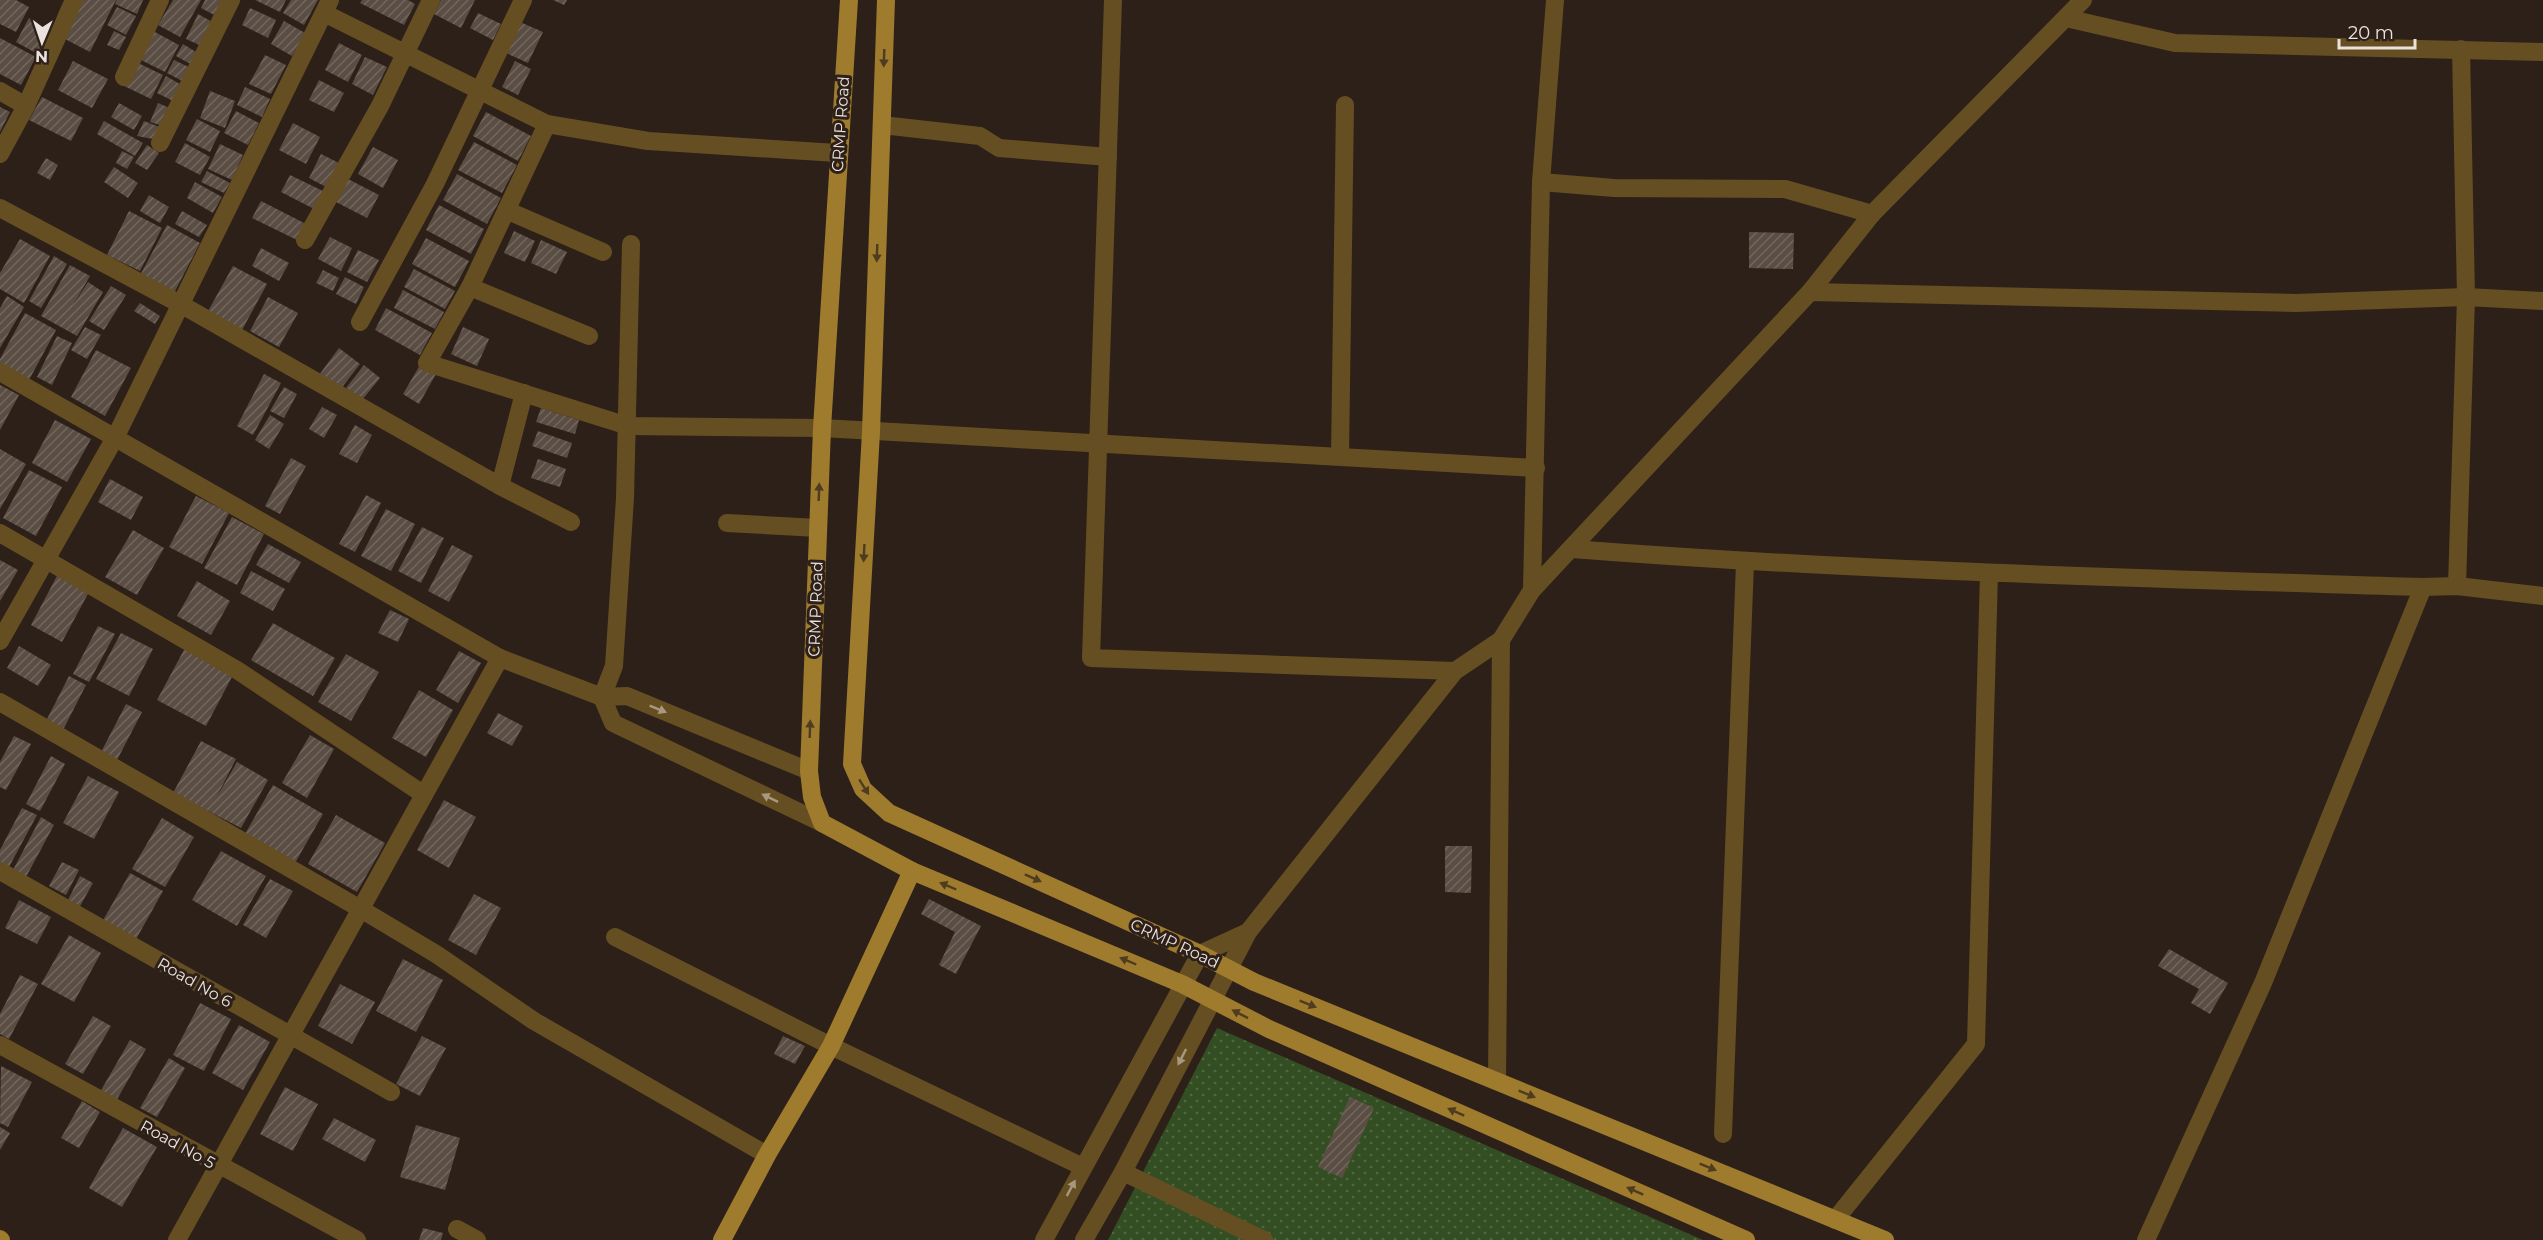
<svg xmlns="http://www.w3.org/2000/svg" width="2543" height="1240" font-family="Montserrat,sans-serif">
  <defs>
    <pattern id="grass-dots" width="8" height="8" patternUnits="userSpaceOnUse" patternTransform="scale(1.5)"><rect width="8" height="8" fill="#334e22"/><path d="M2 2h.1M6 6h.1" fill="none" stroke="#516742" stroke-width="1.8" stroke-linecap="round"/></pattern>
    <pattern id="building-hatch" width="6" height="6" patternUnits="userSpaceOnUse" patternTransform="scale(1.5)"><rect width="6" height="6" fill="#5a4d43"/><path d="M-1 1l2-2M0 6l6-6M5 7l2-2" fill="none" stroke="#72665e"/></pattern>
  </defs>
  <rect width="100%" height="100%" fill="#2d2019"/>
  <polygon fill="url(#grass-dots)" points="1217,1028 1703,1240 1108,1240"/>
  <g fill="url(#building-hatch)">
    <polygon points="0,0 16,0 29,7 16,32 0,24"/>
    <polygon points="82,0 116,0 90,52 63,38"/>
    <polygon points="117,0 143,0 137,14 115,4"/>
    <polygon points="173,0 201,0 180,37 158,25"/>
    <polygon points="205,0 228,0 220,18 201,8"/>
    <polygon points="255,0 286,0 280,12"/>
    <polygon points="291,0 318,0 304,25 283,13"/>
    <polygon points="362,0 408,0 415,4 404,25 360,3"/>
    <polygon points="441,0 475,0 461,28 434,14"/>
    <polygon points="553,0 567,0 564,5"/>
    <polygon points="117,7 136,16 126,35 107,25"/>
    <polygon points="250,8 276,20 268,38 242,25"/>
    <polygon points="478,13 501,24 493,40 470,28"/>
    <polygon points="198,14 216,24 206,48 186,39"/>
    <polygon points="29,18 56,32 43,57 16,42"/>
    <polygon points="284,21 305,33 292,56 271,44"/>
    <polygon points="520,22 543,32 528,63 506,53"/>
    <polygon points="114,31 126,37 119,50 107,45"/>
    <polygon points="153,31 179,45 165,72 139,59"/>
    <polygon points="0,38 36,57 21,85 0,74"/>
    <polygon points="339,43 362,55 348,82 325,70"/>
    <polygon points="183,44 201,55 194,66 176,56"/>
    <polygon points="265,55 286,65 271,94 249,84"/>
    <polygon points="365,57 387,67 373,95 352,84"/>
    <polygon points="174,60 195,70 188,84 167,73"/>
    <polygon points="73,61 108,79 92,108 58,90"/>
    <polygon points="515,61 531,69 518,95 502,87"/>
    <polygon points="136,62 163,75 151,99 124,86"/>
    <polygon points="166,76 185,87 177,103 157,93"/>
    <polygon points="319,80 344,93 334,112 309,100"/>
    <polygon points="245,87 270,99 262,117 237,105"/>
    <polygon points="210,91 235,101 225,128 200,118"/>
    <polygon points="42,97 83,118 71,141 29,120"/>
    <polygon points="119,103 142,116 134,130 111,117"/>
    <polygon points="158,103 172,109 163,126 150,122"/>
    <polygon points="0,107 10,112 0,132"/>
    <polygon points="236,111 259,123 248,145 224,133"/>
    <polygon points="486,112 531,136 518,161 473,136"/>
    <polygon points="197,119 220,131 210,152 186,140"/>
    <polygon points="104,121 143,143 135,156 97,134"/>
    <polygon points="144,121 162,128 153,139 137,136"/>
    <polygon points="293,123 320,137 306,164 279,150"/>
    <polygon points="474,142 517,165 502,193 458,170"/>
    <polygon points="185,143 210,157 200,175 175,162"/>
    <polygon points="220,144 243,155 232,180 208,169"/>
    <polygon points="147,145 159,153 147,170 135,163"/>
    <polygon points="373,147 398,160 383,188 358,174"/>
    <polygon points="122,151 134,157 127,169 116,163"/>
    <polygon points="321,154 339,163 326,187 309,178"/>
    <polygon points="46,158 58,165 50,180 37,173"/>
    <polygon points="114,167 138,183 128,198 104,182"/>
    <polygon points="207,171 230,183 224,193 201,182"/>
    <polygon points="457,174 501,198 487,224 443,200"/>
    <polygon points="290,175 325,192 316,210 281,192"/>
    <polygon points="348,179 379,195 367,218 336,202"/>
    <polygon points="195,182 222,197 213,213 187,198"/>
    <polygon points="149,195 169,207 160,223 140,211"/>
    <polygon points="261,201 308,225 299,241 252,218"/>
    <polygon points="439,205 484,229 471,254 426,230"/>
    <polygon points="129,211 162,228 140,271 107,255"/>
    <polygon points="182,211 207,225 199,237 175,224"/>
    <polygon points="167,225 200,243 172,297 138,279"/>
    <polygon points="514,231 535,241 525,262 504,253"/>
    <polygon points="1749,232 1794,233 1793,269 1749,268"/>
    <polygon points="330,237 352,248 341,271 318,259"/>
    <polygon points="426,238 469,261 455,287 412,264"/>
    <polygon points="20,239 50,256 24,303 0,289 0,273"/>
    <polygon points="541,240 567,252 556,274 531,263"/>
    <polygon points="261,248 289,263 279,281 252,266"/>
    <polygon points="358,250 379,260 367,282 347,272"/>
    <polygon points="54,256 67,264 41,308 29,301"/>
    <polygon points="70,265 90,276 72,307 88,282 103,292 77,336 41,316"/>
    <polygon points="233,266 267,284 241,332 207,313"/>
    <polygon points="414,269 455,291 445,309 404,287"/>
    <polygon points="323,270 339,278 333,291 316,283"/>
    <polygon points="345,277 364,287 356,304 336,294"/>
    <polygon points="111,286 126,295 104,330 89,321"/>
    <polygon points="403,290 444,312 435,329 394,308"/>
    <polygon points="7,296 24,307 0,348 0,308"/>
    <polygon points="268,297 298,313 279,347 250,331"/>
    <polygon points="140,303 160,316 155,324 134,311"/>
    <polygon points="386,308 432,333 420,355 375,330"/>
    <polygon points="25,313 56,330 29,380 0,366 0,359"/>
    <polygon points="85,327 101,335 87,359 71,350"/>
    <polygon points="463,327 489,339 477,366 451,354"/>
    <polygon points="57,336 72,343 52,385 37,377"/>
    <polygon points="339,348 360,364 340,390 319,375"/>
    <polygon points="96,350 131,368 105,416 71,397"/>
    <polygon points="364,365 380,378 362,400 346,388"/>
    <polygon points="420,365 436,374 419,404 403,394"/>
    <polygon points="264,374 281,383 253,435 237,426"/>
    <polygon points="0,385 19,395 0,430"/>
    <polygon points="284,387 297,394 284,418 270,411"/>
    <polygon points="322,407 337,415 324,438 309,429"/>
    <polygon points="541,408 579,420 575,434 536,422"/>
    <polygon points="270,415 284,424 269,449 255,440"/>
    <polygon points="55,420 91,439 67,482 32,463"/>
    <polygon points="355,425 372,435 357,463 339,454"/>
    <polygon points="538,431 572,443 567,458 532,446"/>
    <polygon points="0,449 26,464 0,509"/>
    <polygon points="291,458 306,466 280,514 265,506"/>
    <polygon points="538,459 566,469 560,487 531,478"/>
    <polygon points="29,470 62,487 36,536 3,518"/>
    <polygon points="110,479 143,497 131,520 98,502"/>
    <polygon points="366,495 381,503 355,552 339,544"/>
    <polygon points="196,496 229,513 202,564 169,547"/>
    <polygon points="386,509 415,524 391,571 361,556"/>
    <polygon points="232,517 264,534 237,585 204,568"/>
    <polygon points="422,527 444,538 421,583 398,571"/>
    <polygon points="133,530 164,548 137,595 105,577"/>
    <polygon points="268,544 301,562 289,583 256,565"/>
    <polygon points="452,545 473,556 449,602 428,591"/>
    <polygon points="0,560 18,570 0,601"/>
    <polygon points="251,571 285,589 273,611 240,593"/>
    <polygon points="58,574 90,590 62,642 31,625"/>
    <polygon points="197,581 230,601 211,635 177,616"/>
    <polygon points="390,610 409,619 398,642 378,633"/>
    <polygon points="273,623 335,658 313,696 251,660"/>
    <polygon points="98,626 115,634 89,682 73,674"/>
    <polygon points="121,633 153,649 129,696 96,679"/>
    <polygon points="19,646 51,665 38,686 7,668"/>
    <polygon points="185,648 234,673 206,726 157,700"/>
    <polygon points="459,651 481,663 458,703 436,690"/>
    <polygon points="346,654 379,672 351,721 318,702"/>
    <polygon points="69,676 86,685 61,734 44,725"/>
    <polygon points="419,690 453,710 426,757 392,738"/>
    <polygon points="126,704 142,712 115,764 99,756"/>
    <polygon points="498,713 523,726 512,746 487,733"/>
    <polygon points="310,735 334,749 307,798 282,783"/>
    <polygon points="14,736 31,744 6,790 0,787 0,762"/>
    <polygon points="201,741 236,759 216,798 237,762 268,780 241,828 173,793"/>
    <polygon points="51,756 65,764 40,811 26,804"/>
    <polygon points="88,776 119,792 94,839 63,823"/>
    <polygon points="273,785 323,814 295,863 245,834"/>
    <polygon points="444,800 476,817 449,868 417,850"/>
    <polygon points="22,808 37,815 9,867 0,863 0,850"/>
    <polygon points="336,815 385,843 357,892 308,864"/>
    <polygon points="41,817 54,825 26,877 13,870"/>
    <polygon points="162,818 194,837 165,887 132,869"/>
    <polygon points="1445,846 1472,846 1471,893 1445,892"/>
    <polygon points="221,851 266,876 237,926 192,900"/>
    <polygon points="62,862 79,870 66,895 49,886"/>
    <polygon points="130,873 163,891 135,941 102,922"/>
    <polygon points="80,876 93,883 79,908 67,902"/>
    <polygon points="270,879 293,891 266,938 243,925"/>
    <polygon points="474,894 501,908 476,955 448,940"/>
    <polygon points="929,899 981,926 956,974 939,965 955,932 921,914"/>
    <polygon points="19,900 51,917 37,944 5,928"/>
    <polygon points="69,935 101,953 74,1002 41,984"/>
    <polygon points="2169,949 2228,983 2210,1014 2191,1003 2199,989 2158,966"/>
    <polygon points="403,959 443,980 416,1032 376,1011"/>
    <polygon points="20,975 38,984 9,1039 0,1034 0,1014"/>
    <polygon points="340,984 375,1002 352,1044 318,1026"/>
    <polygon points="200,1003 231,1019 204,1071 173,1055"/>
    <polygon points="93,1016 111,1026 83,1074 65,1064"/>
    <polygon points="239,1025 270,1042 243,1090 212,1073"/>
    <polygon points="422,1036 446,1048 420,1096 396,1084"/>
    <polygon points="783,1036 805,1046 795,1064 774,1054"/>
    <polygon points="130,1040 146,1049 116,1101 100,1092"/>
    <polygon points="169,1058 185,1068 157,1117 140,1108"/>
    <polygon points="1,1066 32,1082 8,1127 0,1123"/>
    <polygon points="285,1087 318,1104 293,1151 260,1134"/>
    <polygon points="1350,1097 1374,1108 1342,1178 1318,1167"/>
    <polygon points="82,1101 100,1112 79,1148 61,1138"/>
    <polygon points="334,1118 376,1140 365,1162 322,1139"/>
    <polygon points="416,1125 460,1138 445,1190 400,1177"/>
    <polygon points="0,1127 10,1133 0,1150"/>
    <polygon points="123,1128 157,1147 122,1207 89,1188"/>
    <polygon points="423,1228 443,1233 441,1240 419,1240"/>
  </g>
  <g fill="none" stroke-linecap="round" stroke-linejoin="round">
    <g stroke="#654f22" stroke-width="18">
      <polyline points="1113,0 1091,658 1455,671"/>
      <polyline points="324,13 547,124 470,287 427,363 628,426 822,428 1536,468"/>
      <polyline points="2066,18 2175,43 2543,52"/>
      <polyline points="124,77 160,0"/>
      <polyline points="0,91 26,106"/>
      <polyline points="547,124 648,141 837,153"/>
      <polyline points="882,125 980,136 999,148 1108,157"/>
      <polyline points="160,143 231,0"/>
      <polyline points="0,154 26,106 74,0"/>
      <polyline points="1541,182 1614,188 1785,189 1872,214"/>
      <polyline points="0,208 182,305 500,486 571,522"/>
      <polyline points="506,210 603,252"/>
      <polyline points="305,240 380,106 431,0"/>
      <polyline points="631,244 625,498 614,666 602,697 613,723 822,823"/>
      <polyline points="470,287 589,336"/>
      <polyline points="1810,292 2295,303 2466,297 2543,301"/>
      <polyline points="360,322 435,184 523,0"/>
      <polyline points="0,372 500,658 602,697 627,696 809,771"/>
      <polyline points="1340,456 1345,105"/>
      <polyline points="500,486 524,393"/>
      <polyline points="727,523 818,528"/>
      <polyline points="0,533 237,670 423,794"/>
      <path d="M1572 549C1855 571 2139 578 2423 587L2457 586 2543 596"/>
      <polyline points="2457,586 2466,297 2461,49"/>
      <polyline points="1532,590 1541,182 1555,0"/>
      <polyline points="0,641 116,436 330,0"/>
      <polyline points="0,702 359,908 436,954 534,1021 767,1155"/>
      <polyline points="0,871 391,1092"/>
      <polyline points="1248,932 1455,671 1501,640 1532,590 1810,292 1872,214 2083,0"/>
      <polyline points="615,937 831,1046 1083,1167"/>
      <polyline points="0,1045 357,1240"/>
      <polyline points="1497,1081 1501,640"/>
      <polyline points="1723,1134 1745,563"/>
      <polyline points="1123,1172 1264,1240"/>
      <polyline points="1835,1220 1976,1044 1989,573"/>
      <polyline points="457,1229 477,1240"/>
      <polyline points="177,1240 500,658"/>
      <polyline points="1044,1240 1200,954 1248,932 1123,1172 1084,1240"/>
      <polyline points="2146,1240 2263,983 2423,587"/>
    </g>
    <g stroke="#9e7b2d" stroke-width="18">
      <polyline points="849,0 822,428 809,771 812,797 822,823 912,871 1182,984 1269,1029 1746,1240"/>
      <polyline points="886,0 871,432 852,764 863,789 889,813 1200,954 1254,982 1885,1240"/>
      <polyline points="0,1239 1,1240"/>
      <polyline points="722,1240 767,1155 831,1046 912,871"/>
    </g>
  </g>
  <defs><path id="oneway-solid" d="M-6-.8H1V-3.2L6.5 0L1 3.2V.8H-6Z" transform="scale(1.5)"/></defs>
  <g fill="#4f3b1f">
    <use href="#oneway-solid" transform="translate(884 58) rotate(92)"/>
    <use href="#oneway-solid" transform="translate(877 253) rotate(92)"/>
    <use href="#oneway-solid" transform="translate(819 492) rotate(-88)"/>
    <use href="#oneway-solid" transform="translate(864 553) rotate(93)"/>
    <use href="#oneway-solid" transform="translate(810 729) rotate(-88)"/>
    <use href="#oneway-solid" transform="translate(864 787) rotate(58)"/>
    <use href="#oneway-solid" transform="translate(1033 878) rotate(24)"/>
    <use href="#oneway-solid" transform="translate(948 886) rotate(-157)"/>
    <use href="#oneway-solid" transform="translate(1128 961) rotate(-157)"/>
    <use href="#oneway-solid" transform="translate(1308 1004) rotate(22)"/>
    <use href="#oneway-solid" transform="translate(1240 1014) rotate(-153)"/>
    <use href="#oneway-solid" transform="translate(1527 1094) rotate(22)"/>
    <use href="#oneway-solid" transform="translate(1456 1112) rotate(-156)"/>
    <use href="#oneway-solid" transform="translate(1708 1167) rotate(22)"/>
    <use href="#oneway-solid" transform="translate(1635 1191) rotate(-156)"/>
  </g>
  <g fill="#a89880">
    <use href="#oneway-solid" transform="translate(658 709) rotate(22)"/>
    <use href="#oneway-solid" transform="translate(770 798) rotate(-154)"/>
    <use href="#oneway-solid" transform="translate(1182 1057) rotate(117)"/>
    <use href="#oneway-solid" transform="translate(1071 1188) rotate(-62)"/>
  </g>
  <g text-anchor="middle" stroke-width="6" stroke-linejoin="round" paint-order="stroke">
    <g font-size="16" fill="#ebe2dd" stroke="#2d2019">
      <text transform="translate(840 124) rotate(-86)" y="6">CRMP Road</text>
      <text transform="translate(815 609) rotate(-88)" y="6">CRMP Road</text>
      <text transform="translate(1175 943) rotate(25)" y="6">CRMP Road</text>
      <text transform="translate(195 982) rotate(30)" y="6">Road No 6</text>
      <text transform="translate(178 1144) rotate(29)" y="6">Road No 5</text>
    </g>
  </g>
  <g transform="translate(42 42) rotate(182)" stroke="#2d2019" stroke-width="4.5" paint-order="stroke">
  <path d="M0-4.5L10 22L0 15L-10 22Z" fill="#ebe2dd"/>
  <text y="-9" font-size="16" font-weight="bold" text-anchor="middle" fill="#ebe2dd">N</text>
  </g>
  <path d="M2339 39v9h76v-9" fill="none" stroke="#ebe2dd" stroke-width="3"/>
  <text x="2348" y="39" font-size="18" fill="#ebe2dd" stroke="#2d2019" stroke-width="4.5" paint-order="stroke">20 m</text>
</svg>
